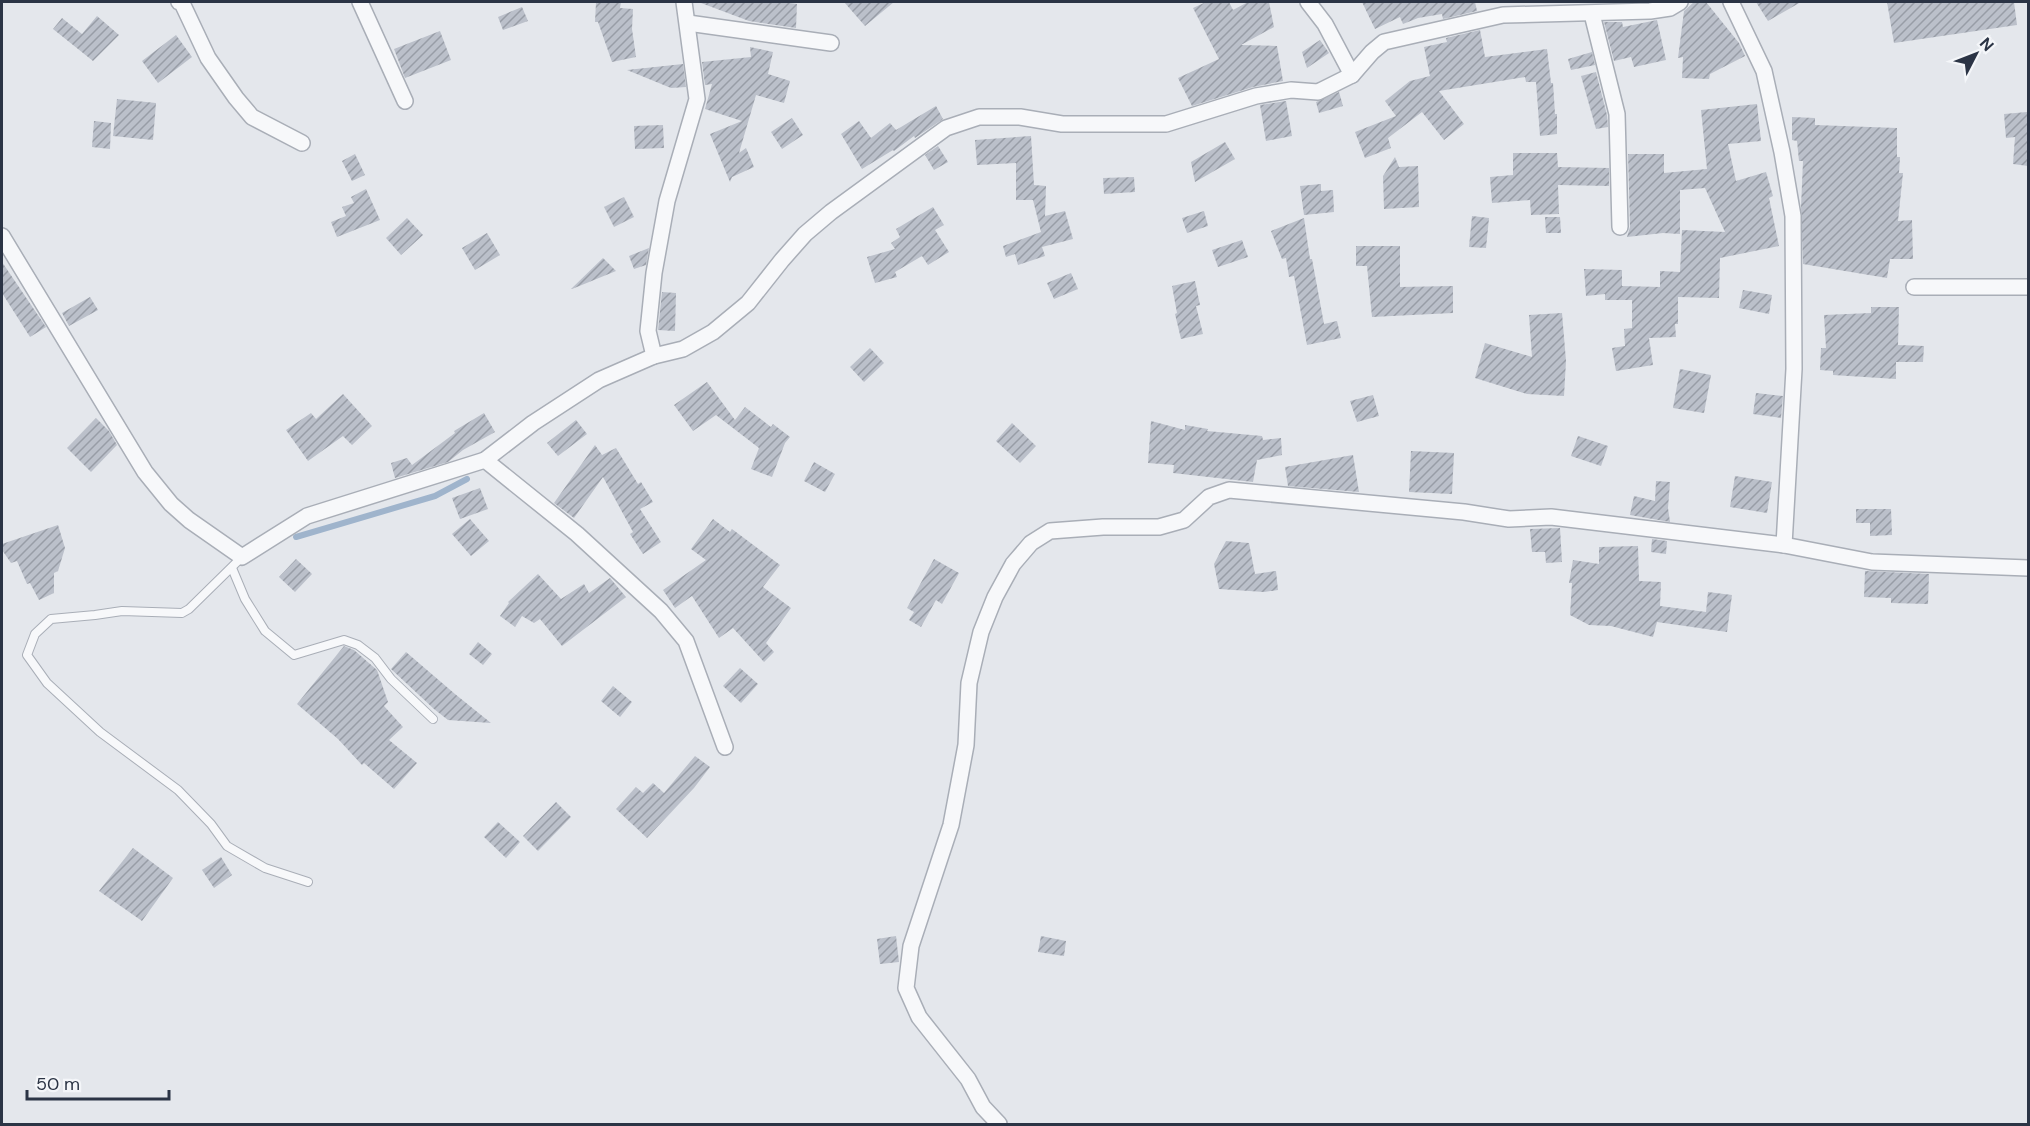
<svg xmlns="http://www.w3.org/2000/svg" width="2030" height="1126" font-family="'DM Sans',sans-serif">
  <defs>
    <pattern id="building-hatch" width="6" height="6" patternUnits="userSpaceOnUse" patternTransform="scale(1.5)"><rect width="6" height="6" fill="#bbc0ca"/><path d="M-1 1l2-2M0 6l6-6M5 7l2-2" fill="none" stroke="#989da6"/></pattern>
  </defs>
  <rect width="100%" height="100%" fill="#e4e7ec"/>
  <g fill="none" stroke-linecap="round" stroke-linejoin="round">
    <polyline stroke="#9fb4cc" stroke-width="6" points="296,537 435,496 467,479"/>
  </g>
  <g fill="url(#building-hatch)">
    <polygon points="596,2 621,2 620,8 633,9 632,29 636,57 612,62 598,22 595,22"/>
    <polygon points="702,2 782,2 797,4 796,28 749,21 701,3"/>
    <polygon points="844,2 894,2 865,26"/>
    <polygon points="1206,2 1229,2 1233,10 1248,2 1269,2 1274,27 1241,45 1277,46 1283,81 1253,87 1192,106 1178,78 1219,59 1193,8"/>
    <polygon points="1362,2 1475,2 1477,11 1443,19 1442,14 1418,18 1403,24 1400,17 1375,29"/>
    <polygon points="1694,2 1706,2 1739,43 1745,56 1710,74 1709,79 1682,78 1683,57 1678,58 1684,11"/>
    <polygon points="1756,2 1801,2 1768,21"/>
    <polygon points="1887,2 2014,2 2017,25 1894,43"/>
    <polygon points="522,7 528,21 503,30 498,17"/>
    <polygon points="97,16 119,35 93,61 53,29 62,18 82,34"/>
    <polygon points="1657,20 1666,60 1634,67 1631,57 1614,61 1604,22 1622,22 1623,27"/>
    <polygon points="1480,30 1485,57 1547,49 1551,83 1553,83 1555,114 1557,114 1557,134 1540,136 1536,82 1526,82 1525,77 1439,91 1464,124 1444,140 1422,112 1388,138 1391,148 1365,158 1355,132 1396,116 1385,101 1410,81 1430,76 1424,47 1447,42 1446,38"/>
    <polygon points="440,31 451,60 405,78 394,49"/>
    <polygon points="176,35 192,57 158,83 142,61"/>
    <polygon points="1320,40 1329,53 1307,68 1302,52"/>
    <polygon points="750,47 773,52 768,74 790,81 784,103 756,95 739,153 746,148 754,167 732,177 730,182 710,134 742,121 705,109 712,84 705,85 702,62 751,57"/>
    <polygon points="1592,52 1595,65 1571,70 1568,59"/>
    <polygon points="683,64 686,87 671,88 627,70"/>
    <polygon points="1596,72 1607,115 1608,127 1596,129 1581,76"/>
    <polygon points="1339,92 1343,106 1319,113 1316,102"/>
    <polygon points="117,99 156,103 153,140 113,136"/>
    <polygon points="1286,101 1292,136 1266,141 1260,105"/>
    <polygon points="1757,104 1761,141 1728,144 1736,181 1766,172 1773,196 1769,198 1779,246 1720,258 1719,298 1678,297 1678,324 1675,324 1676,337 1649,338 1653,365 1616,371 1612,348 1625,346 1624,329 1632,328 1632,300 1605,300 1605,294 1586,296 1584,269 1622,270 1622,286 1660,287 1660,271 1680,272 1682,230 1725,232 1705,188 1680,190 1680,234 1663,233 1627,237 1630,227 1628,154 1664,154 1664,173 1707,169 1701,110"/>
    <polygon points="936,106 943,119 915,138 914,136 894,151 893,150 862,169 841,134 859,121 871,138 890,123 896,130"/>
    <polygon points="2027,112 2028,115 2028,166 2013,164 2015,137 2006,138 2004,114"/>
    <polygon points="1792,117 1815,118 1815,125 1897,128 1897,157 1900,157 1899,173 1903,173 1898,221 1912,220 1913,259 1890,259 1887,278 1803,264 1801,207 1803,161 1799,161 1797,141 1792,140"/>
    <polygon points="792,118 803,135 782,149 771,132"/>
    <polygon points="94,121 111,123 110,149 92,147"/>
    <polygon points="663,125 664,148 635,149 634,126"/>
    <polygon points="1031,136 1034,185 1046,186 1045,216 1065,211 1073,239 1042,247 1045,256 1018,265 1015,254 1006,257 1003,246 1041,232 1033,200 1016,200 1016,163 977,165 975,140"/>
    <polygon points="1225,142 1235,159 1195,182 1191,162"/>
    <polygon points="938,146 948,162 934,170 925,155"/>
    <polygon points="1513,153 1557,153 1558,167 1609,168 1609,186 1558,185 1559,214 1531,215 1530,200 1492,203 1490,177 1513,175"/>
    <polygon points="355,154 365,175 352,181 342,161"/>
    <polygon points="1395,157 1399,167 1418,166 1419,207 1384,209 1383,176"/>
    <polygon points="1134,177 1135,192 1104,194 1103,178"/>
    <polygon points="1321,184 1321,191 1333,190 1334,212 1304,215 1300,186"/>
    <polygon points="366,189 380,220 337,237 331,222 346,216 342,207 354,203 351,197"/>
    <polygon points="624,197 634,217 614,227 604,207"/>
    <polygon points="933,207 944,225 935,230 949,252 928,265 922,256 895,272 897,277 875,283 867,257 895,249 891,243 900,237 896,229"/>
    <polygon points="1204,211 1208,226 1187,233 1182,218"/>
    <polygon points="1472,216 1489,218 1486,248 1469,247"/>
    <polygon points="1545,217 1560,217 1561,233 1546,233"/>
    <polygon points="407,218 423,235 401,255 386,238"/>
    <polygon points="1304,218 1310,259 1312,259 1324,324 1337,321 1341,338 1307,345 1294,276 1289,277 1286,258 1282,259 1271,231"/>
    <polygon points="487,233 500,255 475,270 462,248"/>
    <polygon points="1242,240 1248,257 1218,267 1212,250"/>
    <polygon points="1356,246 1400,246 1400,287 1453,286 1453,313 1372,317 1367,266 1356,266"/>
    <polygon points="649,248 646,265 634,269 629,256"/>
    <polygon points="603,258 616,271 572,289 571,289"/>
    <polygon points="2,262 46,327 30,337 2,293"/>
    <polygon points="1071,273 1078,289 1054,299 1047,283"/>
    <polygon points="1195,281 1200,305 1196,306 1203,334 1181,339 1175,314 1177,313 1172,286"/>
    <polygon points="1743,290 1772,295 1769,314 1739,308"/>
    <polygon points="662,292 676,293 675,331 658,330"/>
    <polygon points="90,297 98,310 69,326 62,313"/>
    <polygon points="1871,307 1899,307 1898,345 1924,346 1923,362 1896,362 1896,379 1833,375 1833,371 1820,370 1821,348 1826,348 1824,315 1871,313"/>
    <polygon points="1562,313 1566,361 1564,396 1527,394 1475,378 1485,343 1532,357 1529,315"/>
    <polygon points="870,348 884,363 864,382 850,367"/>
    <polygon points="1680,369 1711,375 1704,413 1673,408"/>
    <polygon points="707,382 735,420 745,407 771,427 773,424 790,437 785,443 772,477 751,469 759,448 716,415 693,431 674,405"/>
    <polygon points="1756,393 1783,396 1781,418 1753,414"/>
    <polygon points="343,394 372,426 352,445 343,436 308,461 286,430 311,413 316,419"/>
    <polygon points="1373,395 1379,416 1357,422 1350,401"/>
    <polygon points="484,413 495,432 463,450 448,462 395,478 391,463 407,458 412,465 455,433 454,431"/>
    <polygon points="96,418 109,431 117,445 91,472 67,448"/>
    <polygon points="576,420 587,434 558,456 547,443"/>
    <polygon points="1151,421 1185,430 1185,425 1208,429 1207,431 1262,436 1263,440 1281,438 1282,455 1257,460 1253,482 1173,473 1174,465 1148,463"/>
    <polygon points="1012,423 1036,446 1020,463 996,441"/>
    <polygon points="1578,436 1608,446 1601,466 1571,456"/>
    <polygon points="595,445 602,455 616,448 638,484 641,482 653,502 640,509 661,542 643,554 630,534 633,532 603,477 574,518 554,503"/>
    <polygon points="1411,451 1454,453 1452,494 1409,492"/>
    <polygon points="1353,455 1359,492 1288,486 1285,467"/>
    <polygon points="814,462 835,474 825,492 804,481"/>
    <polygon points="1735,476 1772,482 1767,513 1730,507"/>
    <polygon points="1656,481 1670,482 1668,508 1670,522 1630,515 1634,496 1655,501"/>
    <polygon points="480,488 488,509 460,519 452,498"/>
    <polygon points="1856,509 1891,509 1892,535 1870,536 1870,523 1856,523"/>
    <polygon points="470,519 489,541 471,556 452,534"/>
    <polygon points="713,519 730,532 732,529 780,565 763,587 791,608 766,643 774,652 764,662 733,628 719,638 692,596 675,608 663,590 706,560 691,549"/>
    <polygon points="58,525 65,548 58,571 54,573 54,593 39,600 30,583 27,584 17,561 11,563 2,550 2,544"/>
    <polygon points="1560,528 1562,562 1546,563 1545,552 1532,552 1530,529"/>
    <polygon points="1652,539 1667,541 1666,554 1651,552"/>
    <polygon points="1226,541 1249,543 1255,574 1276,571 1278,590 1264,592 1219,589 1214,564"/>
    <polygon points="1638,546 1639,581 1661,582 1660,606 1706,612 1708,592 1732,595 1727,632 1657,622 1653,637 1611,626 1589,625 1570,615 1572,583 1569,583 1573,560 1599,564 1599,547"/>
    <polygon points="296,559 312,574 295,592 279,577"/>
    <polygon points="934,559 959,573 942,604 936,600 921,627 909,620 914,612 907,608"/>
    <polygon points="1865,571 1929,574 1928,604 1891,603 1891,598 1864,597"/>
    <polygon points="538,574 561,599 584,584 589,593 610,578 626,597 562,646 540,619 534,623 522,616 515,627 500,616 509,603 508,602"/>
    <polygon points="478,642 492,654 483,665 469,654"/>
    <polygon points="344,646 354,650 377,670 388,702 384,706 403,727 389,740 417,763 394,789 364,763 362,765 338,739 297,704"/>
    <polygon points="406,652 455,694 491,723 448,720 434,709 391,669"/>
    <polygon points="740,668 758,684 741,703 723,686"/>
    <polygon points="613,686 632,702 620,717 601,701"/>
    <polygon points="695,756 710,767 694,788 647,838 616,809 636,787 643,793 653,783 664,793"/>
    <polygon points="556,802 571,817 538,851 523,836"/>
    <polygon points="498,822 520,842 506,858 484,837"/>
    <polygon points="133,848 173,878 142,921 99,891"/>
    <polygon points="221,857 232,875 214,888 202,870"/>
    <polygon points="896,936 899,962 880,964 877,939"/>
    <polygon points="1041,936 1066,941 1064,956 1038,952"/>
  </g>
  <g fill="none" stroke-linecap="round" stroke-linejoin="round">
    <g stroke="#a9aeb7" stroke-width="10">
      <g id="lane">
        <polyline points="242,557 189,609 182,613 122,611 95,615 51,619 35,634 27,655 47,683 100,732 178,790 211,824 227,846 265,868 308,882"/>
        <polyline points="232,568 245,599 265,631 294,655 344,640 358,645 375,658 391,679 433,719"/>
      </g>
    </g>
    <g stroke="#a9aeb7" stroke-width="18">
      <g id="street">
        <polyline points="179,2 182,3 208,58 236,98 252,117 302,143"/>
        <polyline points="360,2 405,101"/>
        <polyline points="1308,2 1325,24 1352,75"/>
        <polyline points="1731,2 1764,71 1782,152 1793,216 1794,369 1784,545"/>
        <polyline points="1592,14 1617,114 1620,227"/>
        <polyline points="688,23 831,43"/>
        <polyline points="2,236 145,472 171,504 189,520 242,557 307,516 485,460 533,423 599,380 654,356 683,349 713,332 748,303 782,260 805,234 831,212 946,128 979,117 1020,117 1062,124 1166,124 1256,96 1291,90 1318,92 1352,75 1372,52 1384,42 1503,15 1650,11 1670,8 1680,2"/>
        <polyline points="1914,287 2028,287"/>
        <polyline points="654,356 648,331 654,273 667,201 697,99 684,2"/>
        <polyline points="485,460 577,534 661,611 686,641 725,747"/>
        <polyline points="999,1124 983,1107 968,1079 919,1017 906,988 911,946 951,825 966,745 969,683 981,632 995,597 1013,564 1031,543 1050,531 1103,527 1159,527 1184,520 1209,497 1229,490 1464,512 1509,519 1551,517 1784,545 1872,562 2028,568"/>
      </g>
    </g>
    <use href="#lane" stroke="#f7f8fa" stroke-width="8"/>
    <use href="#street" stroke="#f7f8fa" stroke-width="15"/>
  </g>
  <rect width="2030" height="1126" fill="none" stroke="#2b3445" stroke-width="6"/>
  <g transform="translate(1976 54) rotate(48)" stroke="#f4f6f9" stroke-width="4.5" paint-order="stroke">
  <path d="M0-4.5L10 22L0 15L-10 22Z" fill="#2b3445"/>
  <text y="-9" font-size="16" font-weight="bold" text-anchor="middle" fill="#2b3445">N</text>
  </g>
  <path d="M27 1090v9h142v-9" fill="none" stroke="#2b3445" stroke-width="3"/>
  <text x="36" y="1090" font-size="18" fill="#2b3445" stroke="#f4f6f9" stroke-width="4.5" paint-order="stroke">50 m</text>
</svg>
